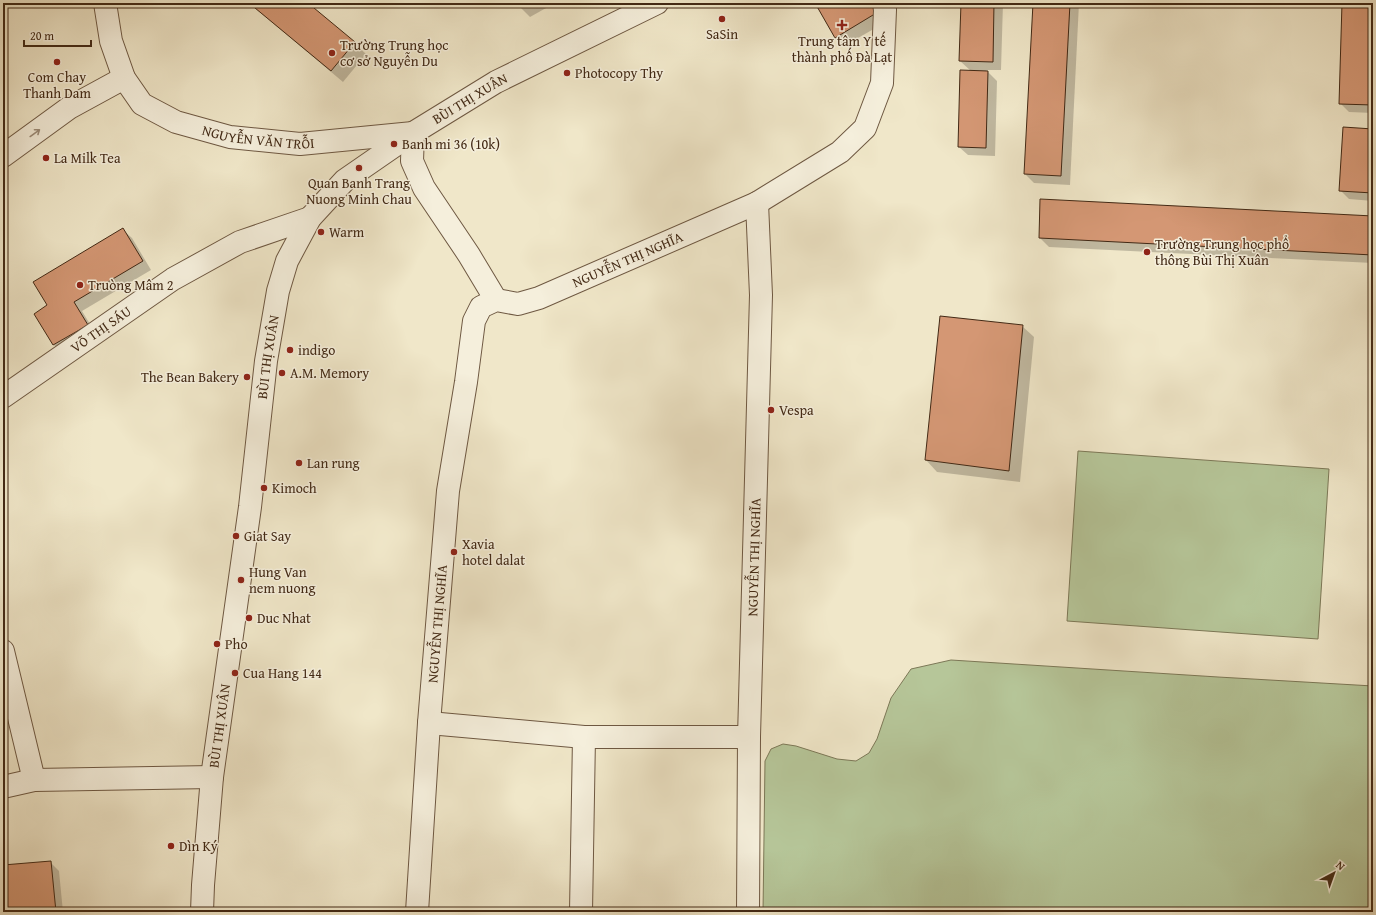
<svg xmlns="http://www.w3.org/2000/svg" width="1376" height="915" font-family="'Gentium Book Plus',serif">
  <rect width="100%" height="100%" fill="#f0e7c9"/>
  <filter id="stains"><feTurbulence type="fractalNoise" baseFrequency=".005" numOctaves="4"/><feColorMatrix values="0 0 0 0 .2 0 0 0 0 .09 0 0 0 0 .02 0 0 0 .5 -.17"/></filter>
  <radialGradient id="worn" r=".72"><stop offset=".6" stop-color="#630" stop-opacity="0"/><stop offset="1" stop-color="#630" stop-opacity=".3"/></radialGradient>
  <g fill="#b6c699" stroke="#7c7857">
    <polygon points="1078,451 1329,469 1318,639 1067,621"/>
    <polygon points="951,660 1218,677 1373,686 1373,912 763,912 765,761 771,749 783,744 796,746 837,759 856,761 869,753 877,739 891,698 911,669"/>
  </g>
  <g fill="#0003">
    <polygon points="249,3 306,3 354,43 366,54 343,82"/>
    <polygon points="518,3 555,3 530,17 521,8"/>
    <polygon points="816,3 875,3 886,22 844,46 836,37"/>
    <polygon points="962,3 1003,3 1001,70 986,70 997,81 995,156 968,155 959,147 971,71 960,61"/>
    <polygon points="1034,3 1079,3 1070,185 1034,183 1025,174"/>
    <polygon points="1343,3 1373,3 1373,113 1349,112 1340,103"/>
    <polygon points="1373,130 1373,201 1349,199 1340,190"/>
    <polygon points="1373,217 1373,263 1049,247 1040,238"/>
    <polygon points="123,230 132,238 151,270 82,311 96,334 63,354 54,345 35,314 48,306"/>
    <polygon points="1022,326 1034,337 1020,482 937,472 926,460"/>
    <polygon points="50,862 59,871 63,912 8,912 3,866"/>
  </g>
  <g fill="#d49774" stroke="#422915">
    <polygon points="249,3 308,3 355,42 331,71"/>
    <polygon points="815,3 873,3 878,12 835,38"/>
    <polygon points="961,3 994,3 993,62 959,61"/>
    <polygon points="1033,3 1070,3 1061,176 1024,174"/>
    <polygon points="1342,3 1373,3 1373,105 1339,104"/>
    <polygon points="960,70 988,71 986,148 958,147"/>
    <polygon points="1343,127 1373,129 1373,193 1339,191"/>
    <polygon points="1040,199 1373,216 1373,255 1039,238"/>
    <polygon points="123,228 143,261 74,302 88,325 53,345 34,314 47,305 33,282"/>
    <polygon points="940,316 1023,325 1009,471 925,460"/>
    <polygon points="51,861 56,912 7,912 3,865"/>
  </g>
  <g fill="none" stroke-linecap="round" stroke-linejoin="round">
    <g stroke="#6e5842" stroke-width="24">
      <g id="minor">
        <path id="s1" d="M105 3 111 41 124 78 142 104 176 122 230 137 300 144 413 133 412 161 424 188 469 255 496 300"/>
        <polyline points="3,156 69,108 124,78"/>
        <path id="s2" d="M3 397 173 279 240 242 310 218"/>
        <polyline points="3,651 34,780"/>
        <polyline points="429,723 584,737 749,737"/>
        <polyline points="3,787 34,780 212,777"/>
        <path id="s3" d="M202 912 203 885 212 777 250 507 266 361 278 291 287 261 310 218 345 180 413 133 496 82 657 3"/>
        <path id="s4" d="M417 912 429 723 448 491 466 382 474 321 481 307 496 300 518 304 539 298 757 203 840 152 865 128 882 83 885 10 884 3"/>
        <polyline points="581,912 584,737"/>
        <path id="s5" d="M748 912 749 737 761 295 757 203"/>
      </g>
    </g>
    <use href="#minor" stroke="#f5efdc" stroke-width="22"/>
  </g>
  <defs><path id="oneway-shaft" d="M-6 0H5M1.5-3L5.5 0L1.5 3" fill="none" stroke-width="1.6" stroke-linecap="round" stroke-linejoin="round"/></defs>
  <use stroke="#9c8c78" href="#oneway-shaft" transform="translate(35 133) rotate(-36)"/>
  <g fill="#8f2418" stroke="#f5efdc" stroke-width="1.5">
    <circle cx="722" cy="19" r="4"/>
    <path d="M840 19h4v4h4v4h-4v4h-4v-4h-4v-4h4z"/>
    <circle cx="332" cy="53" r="4"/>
    <circle cx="57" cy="62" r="4"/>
    <circle cx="567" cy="73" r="4"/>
    <circle cx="394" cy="144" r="4"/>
    <circle cx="46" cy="158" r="4"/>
    <circle cx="359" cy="168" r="4"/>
    <circle cx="321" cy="232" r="4"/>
    <circle cx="1147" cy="252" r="4"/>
    <circle cx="80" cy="285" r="4"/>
    <circle cx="290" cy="350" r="4"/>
    <circle cx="282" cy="373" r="4"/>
    <circle cx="247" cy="377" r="4"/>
    <circle cx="771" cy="410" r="4"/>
    <circle cx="299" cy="463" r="4"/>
    <circle cx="264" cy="488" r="4"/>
    <circle cx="236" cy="536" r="4"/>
    <circle cx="454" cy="552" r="4"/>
    <circle cx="241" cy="580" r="4"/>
    <circle cx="249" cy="618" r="4"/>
    <circle cx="217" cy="644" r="4"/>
    <circle cx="235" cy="673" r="4"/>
    <circle cx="171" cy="846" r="4"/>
  </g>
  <g text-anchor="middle" stroke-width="3" stroke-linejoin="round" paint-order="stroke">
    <g font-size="14" fill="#422915" stroke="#f5efdc" text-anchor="start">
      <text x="722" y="39" text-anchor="middle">SaSin</text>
      <text x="842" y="46" text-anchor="middle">Trung tâm Y tế<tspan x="842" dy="16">thành phố Đà Lạt</tspan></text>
      <text x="340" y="50">Trường Trung học<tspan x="340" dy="16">cơ sở Nguyễn Du</tspan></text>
      <text x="575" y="78">Photocopy Thy</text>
      <text x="57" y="82" text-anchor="middle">Com Chay<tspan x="57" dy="16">Thanh Dam</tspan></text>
      <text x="402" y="149">Banh mi 36 (10k)</text>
      <text x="54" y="163">La Milk Tea</text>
      <text x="359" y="188" text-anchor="middle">Quan Banh Trang<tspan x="359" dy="16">Nuong Minh Chau</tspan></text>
      <text x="329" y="237">Warm</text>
      <text x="1155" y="249">Trường Trung học phổ<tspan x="1155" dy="16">thông Bùi Thị Xuân</tspan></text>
      <text x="88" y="290">Truòng Mâm 2</text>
      <text x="298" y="355">indigo</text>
      <text x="290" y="378">A.M. Memory</text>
      <text x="239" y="382" text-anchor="end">The Bean Bakery</text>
      <text x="779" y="415">Vespa</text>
      <text x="307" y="468">Lan rung</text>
      <text x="272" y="493">Kimoch</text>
      <text x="244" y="541">Giat Say</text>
      <text x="462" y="549">Xavia<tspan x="462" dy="16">hotel dalat</tspan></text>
      <text x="249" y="577">Hung Van<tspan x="249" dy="16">nem nuong</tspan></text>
      <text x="257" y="623">Duc Nhat</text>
      <text x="225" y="649">Pho</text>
      <text x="243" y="678">Cua Hang 144</text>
      <text x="179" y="851">Dìn Ký</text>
    </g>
    <g font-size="14" fill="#422915" stroke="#f5efdc">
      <text dy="5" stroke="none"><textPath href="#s3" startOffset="907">BÙI THỊ XUÂN</textPath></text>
      <text dy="5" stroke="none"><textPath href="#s1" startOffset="232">NGUYỄN VĂN TRỖI</textPath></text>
      <text dy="5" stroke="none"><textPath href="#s4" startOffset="767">NGUYỄN THỊ NGHĨA</textPath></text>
      <text dy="5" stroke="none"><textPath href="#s2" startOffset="119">VÕ THỊ SÁU</textPath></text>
      <text dy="5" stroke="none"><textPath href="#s3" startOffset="559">BÙI THỊ XUÂN</textPath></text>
      <text dy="5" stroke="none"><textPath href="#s5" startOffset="355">NGUYỄN THỊ NGHĨA</textPath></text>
      <text dy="5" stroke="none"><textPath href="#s4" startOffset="289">NGUYỄN THỊ NGHĨA</textPath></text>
      <text dy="5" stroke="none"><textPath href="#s3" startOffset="187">BÙI THỊ XUÂN</textPath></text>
    </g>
  </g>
  <rect width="1376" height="915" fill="none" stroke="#f0e7c9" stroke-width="16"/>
  <rect x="4" y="4" width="1368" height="907" fill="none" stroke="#422915" stroke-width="2"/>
  <rect x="8" y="8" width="1360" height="899" fill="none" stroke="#422915"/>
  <g transform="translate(1334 873) rotate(41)" stroke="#f5efdc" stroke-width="3" paint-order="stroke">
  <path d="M0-3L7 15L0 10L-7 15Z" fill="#422915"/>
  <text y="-6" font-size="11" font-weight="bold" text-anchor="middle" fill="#422915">N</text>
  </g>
  <path d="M24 40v6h67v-6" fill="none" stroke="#422915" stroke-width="2"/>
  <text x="30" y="40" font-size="12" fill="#422915" stroke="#f5efdc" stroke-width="3" paint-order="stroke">20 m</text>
  <rect width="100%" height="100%" filter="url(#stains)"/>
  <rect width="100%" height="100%" fill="url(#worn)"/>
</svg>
